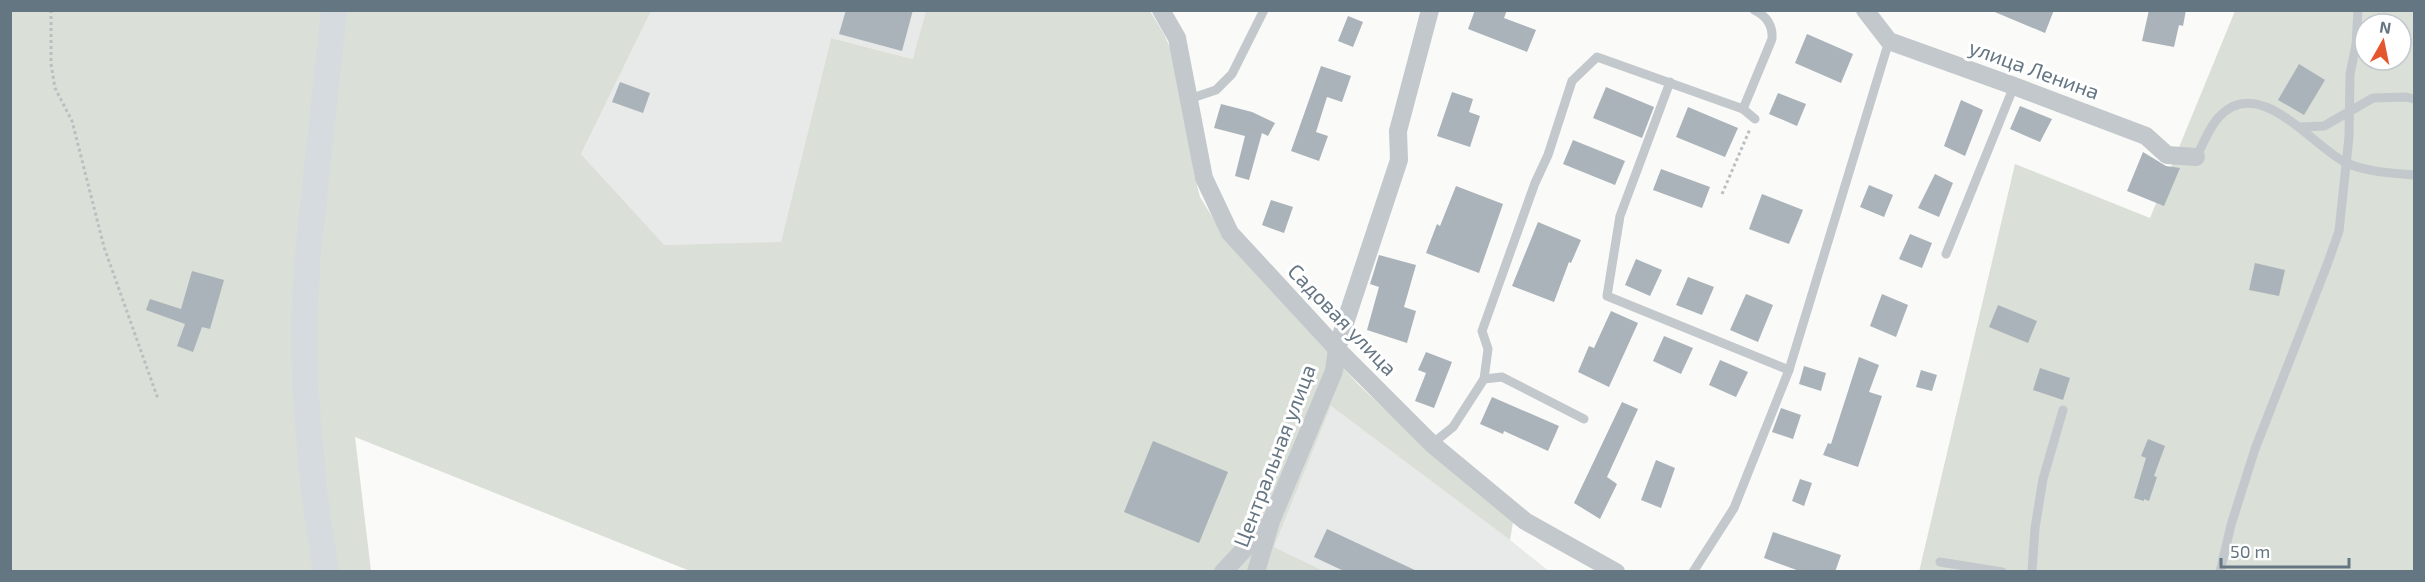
<svg xmlns="http://www.w3.org/2000/svg" width="2425" height="582" font-family="'Exo 2',sans-serif">
  <rect width="100%" height="100%" fill="#fafaf8"/>
  <g fill="#e8e9e9">
    <polygon points="651,11 926,11 914,59 831,38 781,243 663,245 581,154"/>
    <polygon points="1331,406 1510,540 1549,571 1324,571 1274,547"/>
  </g>
  <g fill="#dadfd7" fill-rule="evenodd">
    <polygon points="10,11 651,11 581,154 664,245 781,242 831,38 913,59 926,11 1150,11 1164,34 1175,59 1194,174 1200,197 1224,236 1358,384 1428,450 1513,522 1510,540 1331,406 1274,547 1324,571 690,571 355,437 371,571 11,571"/>
    <path d="M2235 11H2414V571L1919 572 2015 164 2150 218ZM2365 24H2401V60H2365Z"/>
  </g>
  <g fill="#aab3b9">
    <polygon points="846,10 913,10 902,51 839,34"/>
    <polygon points="1475,10 1507,10 1504,18 1536,30 1527,52 1468,29"/>
    <polygon points="1990,10 2054,10 2045,33"/>
    <polygon points="2149,10 2186,10 2183,26 2179,25 2174,47 2142,41"/>
    <polygon points="1348,16 1363,22 1353,47 1338,41"/>
    <polygon points="1807,34 1853,54 1841,83 1795,63"/>
    <polygon points="2299,64 2325,80 2304,115 2278,100"/>
    <polygon points="1321,66 1351,76 1342,102 1327,97 1316,132 1328,136 1319,161 1291,151"/>
    <polygon points="620,82 650,93 643,113 612,102"/>
    <polygon points="1606,87 1654,107 1642,138 1593,118"/>
    <polygon points="1452,92 1473,99 1469,112 1480,116 1470,147 1437,136"/>
    <polygon points="1778,93 1806,104 1797,126 1769,114"/>
    <polygon points="1961,100 1983,110 1965,156 1944,146"/>
    <polygon points="1221,104 1252,112 1275,123 1268,136 1262,133 1249,180 1235,176 1245,136 1214,128"/>
    <polygon points="2020,106 2052,119 2040,142 2010,129"/>
    <polygon points="1688,107 1738,128 1725,157 1676,137"/>
    <polygon points="1573,140 1625,161 1615,185 1563,164"/>
    <polygon points="2143,152 2166,166 2180,168 2164,206 2127,191"/>
    <polygon points="1661,169 1710,187 1702,208 1653,190"/>
    <polygon points="1935,174 1953,183 1939,217 1918,208"/>
    <polygon points="1869,185 1893,195 1884,217 1860,207"/>
    <polygon points="1456,186 1503,204 1479,273 1426,253 1437,224 1440,226"/>
    <polygon points="1762,194 1803,210 1789,244 1749,229"/>
    <polygon points="1271,200 1293,207 1284,233 1262,225"/>
    <polygon points="1538,222 1581,240 1571,263 1569,262 1554,302 1512,286"/>
    <polygon points="1910,234 1932,243 1922,268 1899,259"/>
    <polygon points="1379,255 1416,265 1404,307 1416,311 1407,343 1367,330 1379,287 1370,284"/>
    <polygon points="1636,259 1662,270 1650,296 1625,285"/>
    <polygon points="2255,263 2285,270 2279,296 2249,290"/>
    <polygon points="192,271 224,280 210,329 202,327 193,352 177,346 185,324 146,310 150,299 181,309"/>
    <polygon points="1688,277 1714,287 1702,315 1676,305"/>
    <polygon points="1746,294 1773,305 1758,342 1730,330"/>
    <polygon points="1882,294 1908,305 1896,337 1870,326"/>
    <polygon points="1998,305 2037,321 2028,343 1989,327"/>
    <polygon points="1611,311 1638,323 1609,387 1578,372 1589,346 1594,348"/>
    <polygon points="1664,336 1693,348 1681,374 1653,361"/>
    <polygon points="1426,352 1452,362 1434,408 1415,401 1426,373 1418,370"/>
    <polygon points="1859,357 1879,365 1869,392 1882,396 1858,467 1823,455 1828,443 1831,444"/>
    <polygon points="1720,360 1748,372 1736,397 1709,385"/>
    <polygon points="1804,366 1826,373 1821,391 1799,384"/>
    <polygon points="2040,368 2070,378 2063,400 2033,390"/>
    <polygon points="1921,370 1937,375 1932,391 1916,387"/>
    <polygon points="1492,397 1559,426 1548,451 1504,431 1503,434 1480,424"/>
    <polygon points="1622,402 1638,409 1607,477 1617,484 1600,519 1574,503"/>
    <polygon points="1781,408 1801,415 1793,439 1772,432"/>
    <polygon points="2148,439 2165,446 2154,476 2157,477 2149,501 2144,499 2144,501 2134,498 2146,458 2141,456"/>
    <polygon points="1153,441 1228,472 1199,543 1124,512"/>
    <polygon points="1656,460 1675,468 1661,508 1641,500"/>
    <polygon points="1800,479 1812,483 1804,506 1792,501"/>
    <polygon points="1327,529 1419,572 1346,572 1314,557"/>
    <polygon points="1773,532 1841,555 1835,572 1802,572 1764,558"/>
  </g>
  <g fill="none" stroke-linecap="round" stroke-linejoin="round">
    <g stroke="#bbbfc2" stroke-width="3" stroke-dasharray="3 3" stroke-linecap="butt">
      <polyline points="51,10 51,64 55,88 72,121 104,247 158,399"/>
      <polyline points="1722,194 1750,129"/>
    </g>
    <g stroke="#c3c8cc" stroke-width="9">
      <polyline points="1670,82 1620,216 1607,296 1789,370"/>
      <polyline points="1189,99 1216,90 1232,74 1264,10"/>
      <path d="M1743 109 1772 39C1773 25 1767 16 1754 10"/>
      <polyline points="2301,127 2324,126 2373,98 2406,97 2414,99"/>
      <path d="M2196 157C2203 145 2209 127 2219 117 2258 74 2310 143 2343 161 2363 172 2392 173 2414 175"/>
      <polyline points="1946,254 2014,86"/>
      <polyline points="1484,379 1502,377 1584,419"/>
      <polyline points="1432,444 1453,427 1484,379 1488,349 1482,331 1535,183 1548,155 1572,81 1597,57 1743,109 1755,119"/>
      <polyline points="1940,562 2002,572"/>
      <polyline points="1693,572 1734,508 1789,370 1889,41"/>
      <polyline points="2032,572 2035,528 2043,479 2063,410"/>
      <polyline points="2220,572 2231,525 2255,449 2327,265 2339,231 2349,137 2350,74 2356,45 2358,10"/>
    </g>
    <g stroke="#c3c8cc" stroke-width="18">
      <polyline points="1161,10 1177,38 1204,178 1230,233 1337,349 1432,444 1525,521 1616,572"/>
      <polyline points="1865,10 1889,41 2014,86 2146,136 2167,155 2196,157"/>
      <polyline points="1223,572 1267,525"/>
      <polyline points="1256,572 1271,521 1334,371 1337,349 1345,323 1399,160 1398,131 1430,10"/>
    </g>
    <polyline stroke="#d6dbdf" stroke-width="26" points="326,572 314,492 305,385 304,324 307,263 334,10"/>
  </g>
  <g text-anchor="middle" stroke-width="6" stroke-linejoin="round" paint-order="stroke">
    <g font-size="21" fill="#657683" stroke="#fff">
      <text transform="translate(2034 70) rotate(20)" y="7">улица Ленина</text>
      <text transform="translate(1342 320) rotate(46)" y="7">Садовая улица</text>
      <text transform="translate(1275 456) rotate(-69)" y="7">Центральная улица</text>
    </g>
  </g>
  <rect width="2425" height="582" fill="none" stroke="#657683" stroke-width="24"/>
  <g transform="translate(2383 42) rotate(9)"><circle r="28" fill="#ffffff" stroke="#c1c8cd" stroke-width="1.5"/>
  <path d="M0-4.5L10 22L0 15L-10 22Z" fill="#e4572e"/>
  <text y="-9" font-size="16" font-weight="bold" text-anchor="middle" fill="#657683">N</text>
  </g>
  <path d="M2221 558v9h128v-9" fill="none" stroke="#657683" stroke-width="3"/>
  <text x="2230" y="558" font-size="18" fill="#657683" stroke="#ffffff" stroke-width="4.5" paint-order="stroke">50 m</text>
</svg>
